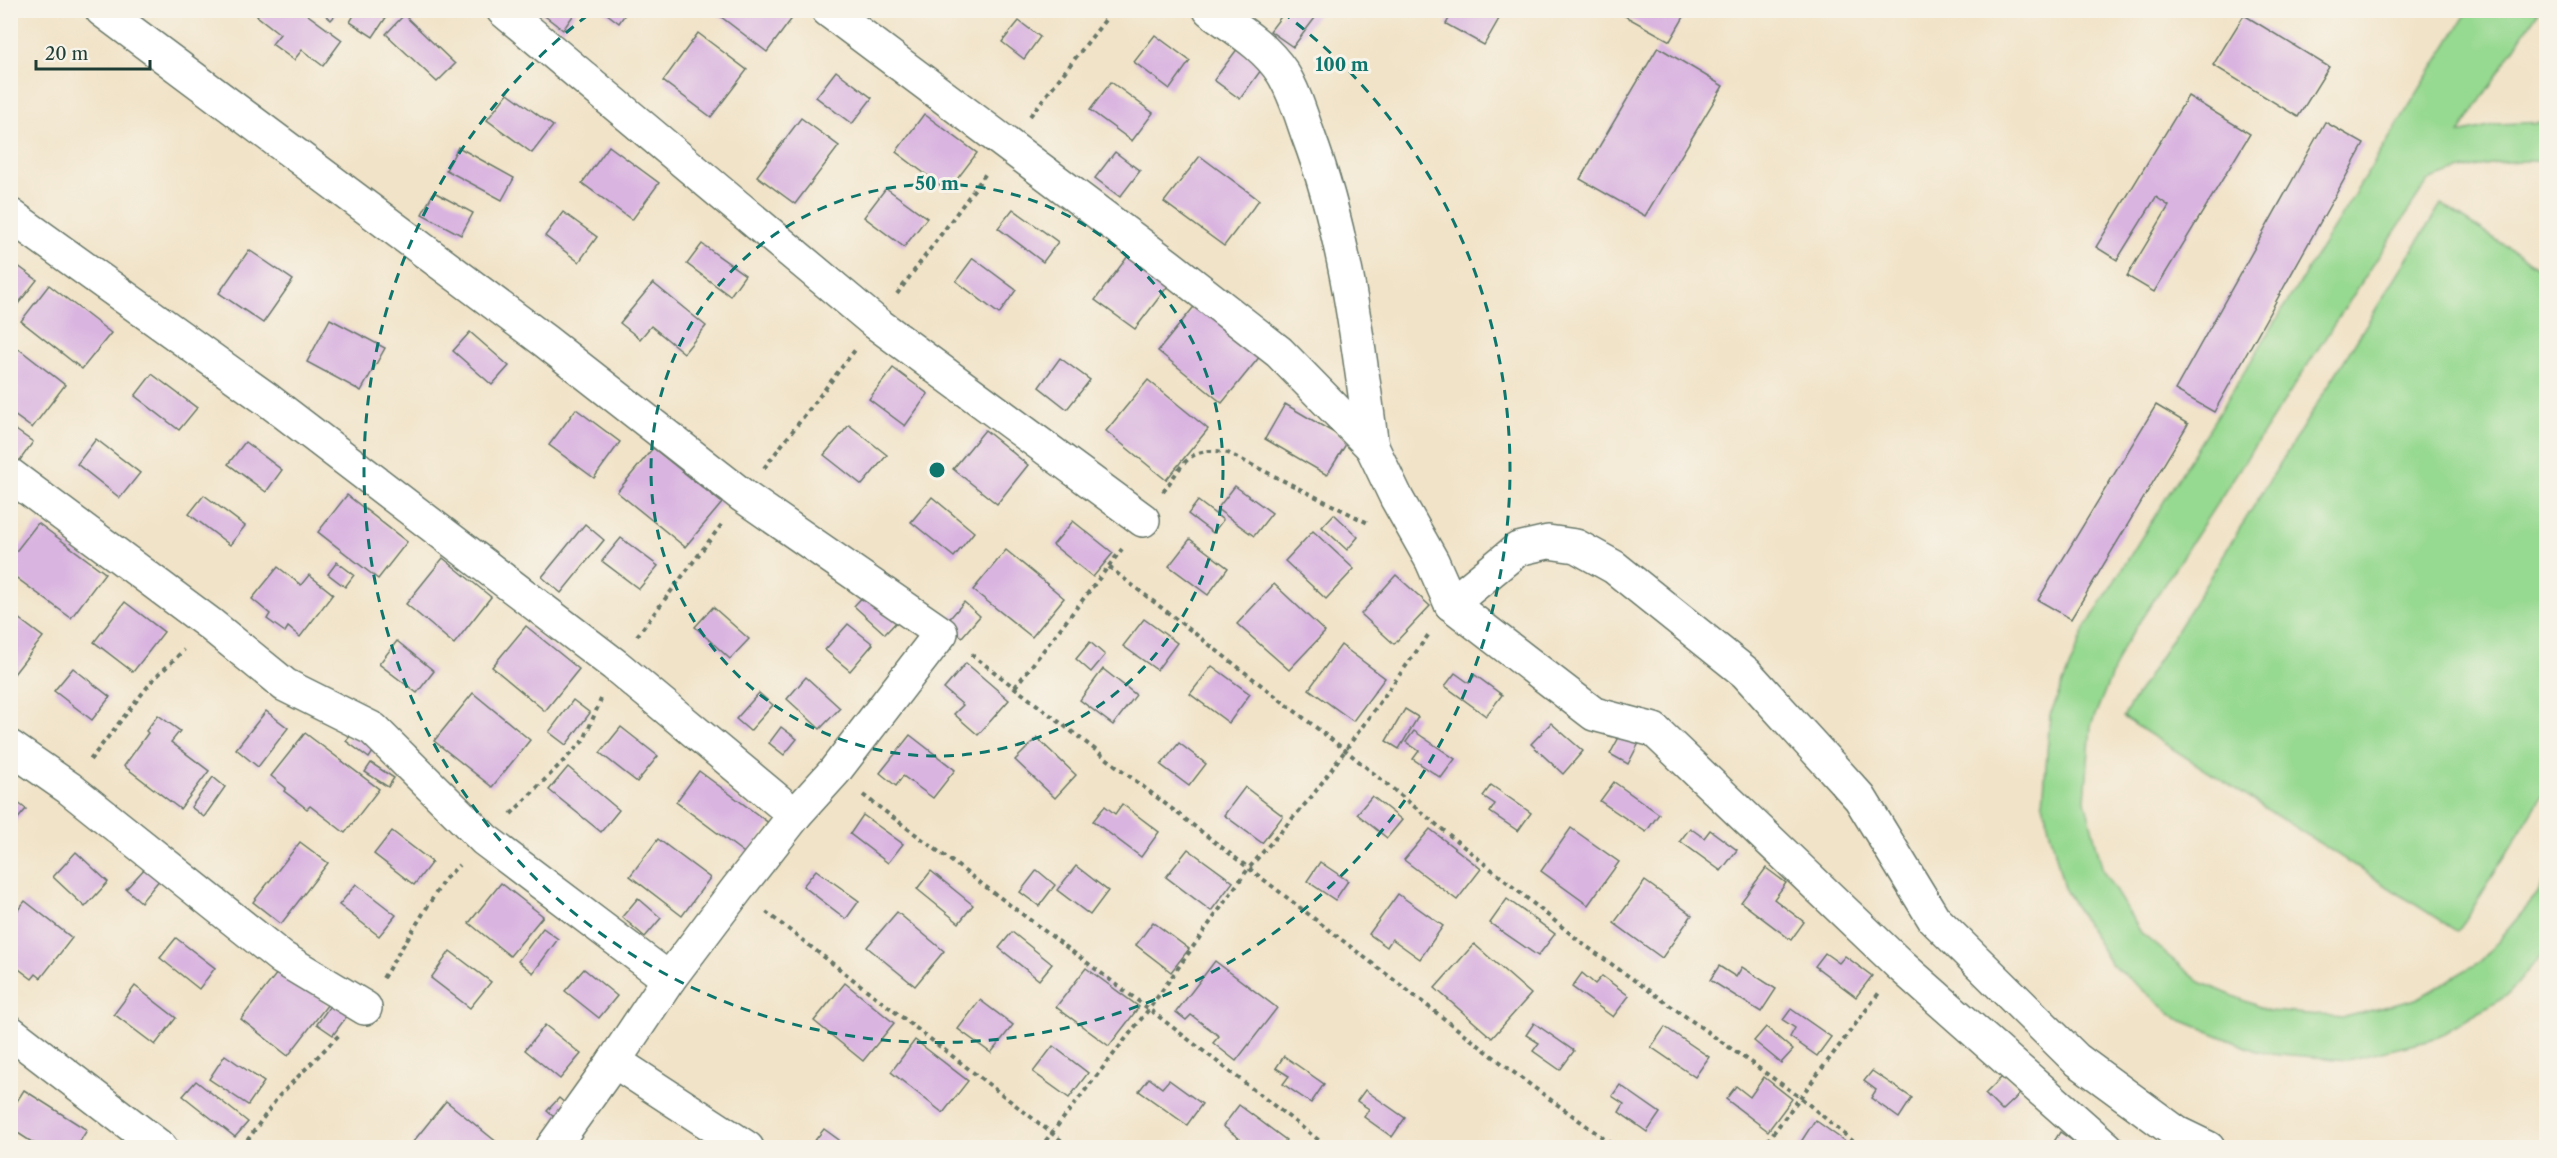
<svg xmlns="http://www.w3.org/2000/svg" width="2557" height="1158" font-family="'Libre Caslon Text',serif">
  <rect width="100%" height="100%" fill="#f7f3e8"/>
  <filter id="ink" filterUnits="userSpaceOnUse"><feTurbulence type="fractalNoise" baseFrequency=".0167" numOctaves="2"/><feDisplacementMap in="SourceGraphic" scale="12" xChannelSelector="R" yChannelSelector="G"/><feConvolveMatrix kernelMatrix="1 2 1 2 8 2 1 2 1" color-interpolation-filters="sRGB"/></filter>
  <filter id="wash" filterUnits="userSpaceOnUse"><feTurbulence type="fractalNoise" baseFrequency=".008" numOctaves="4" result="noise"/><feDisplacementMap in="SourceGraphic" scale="24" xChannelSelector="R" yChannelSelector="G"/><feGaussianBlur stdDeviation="1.35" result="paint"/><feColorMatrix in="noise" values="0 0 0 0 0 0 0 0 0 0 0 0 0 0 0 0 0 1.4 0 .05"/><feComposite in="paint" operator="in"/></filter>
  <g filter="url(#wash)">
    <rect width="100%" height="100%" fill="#f1e3c8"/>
    <g fill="#96d990" stroke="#5a8b62" stroke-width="1.5">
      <path d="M2534 10 2538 12 2459 133 2498 124 2546 122V162C2505 158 2466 167 2428 181L2123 647 2091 725 2085 800 2103 871 2142 934 2200 982 2269 1011 2344 1017 2417 999 2481 961 2537 895 2546 879V949L2508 995 2432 1040 2347 1060 2259 1052 2178 1019 2110 963 2064 888 2043 804 2050 715 2086 627 2468 11Z"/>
      <polygon points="2441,204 2546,272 2546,790 2458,932 2123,717"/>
    </g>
    <g id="blocks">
      <g fill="#d9b4e0">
        <polygon points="261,10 301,10 342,40 323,66 302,50 294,60 272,44 280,34 257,16"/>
        <polygon points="320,10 340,10 331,20"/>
        <polygon points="357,10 391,10 373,37 350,22"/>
        <polygon points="537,10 577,10 563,30"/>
        <polygon points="602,10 628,10 619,23"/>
        <polygon points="712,10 793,10 796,13 767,52"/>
        <polygon points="1286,10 1321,10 1293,47 1270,31"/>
        <polygon points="1454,10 1504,10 1484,45 1446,24"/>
        <polygon points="1626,10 1688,10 1670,41 1623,15"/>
        <polygon points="404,15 455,64 437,82 386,34"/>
        <polygon points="2244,15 2329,67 2298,117 2213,65"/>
        <polygon points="1019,21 1040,37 1024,59 1002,42"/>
        <polygon points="698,33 747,70 711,117 663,81"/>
        <polygon points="1155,35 1190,61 1170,89 1134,62"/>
        <polygon points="1658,47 1723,86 1645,216 1580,179"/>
        <polygon points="1238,48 1264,66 1240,99 1214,80"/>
        <polygon points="836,71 872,98 852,124 816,97"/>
        <polygon points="1111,82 1153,113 1132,141 1090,110"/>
        <polygon points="508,93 553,126 532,153 487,120"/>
        <polygon points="2188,96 2250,134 2154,292 2127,276 2169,206 2156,197 2117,260 2096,247"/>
        <polygon points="924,114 977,153 948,191 896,152"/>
        <polygon points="801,118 839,146 795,204 757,176"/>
        <polygon points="2325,122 2364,144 2214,412 2175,390"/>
        <polygon points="609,146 659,183 632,220 582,183"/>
        <polygon points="458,147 514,178 502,200 446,170"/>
        <polygon points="1115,152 1140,171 1120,197 1095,178"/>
        <polygon points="1200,156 1259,200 1224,246 1164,202"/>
        <polygon points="886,188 927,218 904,247 864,217"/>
        <polygon points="434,192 473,213 461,235 422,214"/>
        <polygon points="1013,209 1058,242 1043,262 998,228"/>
        <polygon points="563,212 597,237 579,262 545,236"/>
        <polygon points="702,244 745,275 730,296 687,264"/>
        <polygon points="249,250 293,280 263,323 219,293"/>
        <polygon points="1131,252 1171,282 1135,329 1095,300"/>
        <polygon points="973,258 1016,290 999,314 956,281"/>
        <polygon points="10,260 37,280 10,314"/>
        <polygon points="653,283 706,326 684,353 651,326 640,339 620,323"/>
        <polygon points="49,285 111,333 82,369 21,321"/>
        <polygon points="1197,303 1261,355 1222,403 1158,351"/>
        <polygon points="330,319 385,348 361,391 307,362"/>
        <polygon points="470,332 509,366 492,385 453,351"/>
        <polygon points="19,349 65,385 32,428 10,412 10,360"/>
        <polygon points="1060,358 1090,380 1067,409 1039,387"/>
        <polygon points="893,368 928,394 905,426 869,399"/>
        <polygon points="152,374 197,408 179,430 135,396"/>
        <polygon points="1148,380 1208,429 1166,480 1106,431"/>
        <polygon points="1285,404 1348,441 1327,475 1265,439"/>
        <polygon points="2156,405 2188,424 2071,619 2038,600"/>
        <polygon points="576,409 620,442 594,478 549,445"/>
        <polygon points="849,425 887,455 862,485 824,455"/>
        <polygon points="10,426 33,442 18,463 10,457"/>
        <polygon points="985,430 1028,465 997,504 953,469"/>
        <polygon points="96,439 140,473 120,498 77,464"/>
        <polygon points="245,442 282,470 266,492 228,464"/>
        <polygon points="653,448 722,503 685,547 617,492"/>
        <polygon points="1235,486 1272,513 1254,536 1217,509"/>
        <polygon points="204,495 245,526 230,545 189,514"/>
        <polygon points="347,495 407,542 378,579 318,532"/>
        <polygon points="932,497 974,532 954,557 911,522"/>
        <polygon points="1198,501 1223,520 1213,533 1188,514"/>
        <polygon points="1334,514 1358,537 1347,550 1322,527"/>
        <polygon points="1073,521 1113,553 1093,577 1053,545"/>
        <polygon points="38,523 105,573 71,618 10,573 10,559"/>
        <polygon points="585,524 604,540 561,593 542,577"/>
        <polygon points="1313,531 1354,569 1326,599 1285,561"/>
        <polygon points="621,538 658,566 639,589 602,561"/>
        <polygon points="1190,539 1228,568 1208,595 1169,566"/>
        <polygon points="1006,550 1064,598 1032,637 973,590"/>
        <polygon points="443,558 491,597 454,644 406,604"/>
        <polygon points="337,562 354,575 345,587 328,574"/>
        <polygon points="278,567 301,585 309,575 333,594 300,637 288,627 285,632 267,619 270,614 252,599"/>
        <polygon points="1396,575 1430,606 1394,644 1361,614"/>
        <polygon points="1274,584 1325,632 1289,670 1237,624"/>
        <polygon points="870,589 901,617 885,634 854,606"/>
        <polygon points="125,602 164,632 133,672 94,642"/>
        <polygon points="964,602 980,616 962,637 946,623"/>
        <polygon points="713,607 749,639 730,659 695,627"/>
        <polygon points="10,612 43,637 10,679"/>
        <polygon points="1144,619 1177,643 1157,670 1123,646"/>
        <polygon points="848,624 873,644 850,671 825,650"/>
        <polygon points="526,626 579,669 545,711 492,667"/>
        <polygon points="397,641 434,671 417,693 379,664"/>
        <polygon points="1090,642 1105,655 1091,672 1076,659"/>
        <polygon points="1341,645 1385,678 1353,721 1309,689"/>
        <polygon points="966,663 1009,700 978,735 954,714 963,705 944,689"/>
        <polygon points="1212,666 1250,694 1229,723 1190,694"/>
        <polygon points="73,668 110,697 92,720 54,691"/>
        <polygon points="1103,669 1136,695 1113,725 1080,700"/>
        <polygon points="1455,673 1469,683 1475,675 1502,695 1486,716 1445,686"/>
        <polygon points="806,677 840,708 820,729 787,699"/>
        <polygon points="473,693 530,740 492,787 434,741"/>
        <polygon points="759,693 773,705 750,731 736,719"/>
        <polygon points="573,700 590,713 566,745 549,732"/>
        <polygon points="1405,709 1418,717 1399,749 1386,741"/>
        <polygon points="266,711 288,728 258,767 236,749"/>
        <polygon points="158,715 180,731 171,742 209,771 180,809 124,766 148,733 146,731"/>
        <polygon points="1551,723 1583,751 1563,774 1531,744"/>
        <polygon points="621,727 658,756 637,782 600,753"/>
        <polygon points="781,727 797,739 784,755 769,743"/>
        <polygon points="357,728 379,743 369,758 346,741"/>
        <polygon points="1623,730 1641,739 1628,764 1610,754"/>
        <polygon points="1414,731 1455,759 1441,778 1413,759 1419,751 1406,742"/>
        <polygon points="305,733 379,789 345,833 310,806 307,809 284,791 286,788 271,776"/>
        <polygon points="910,735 955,770 933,798 903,776 896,786 880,773"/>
        <polygon points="1037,738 1076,775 1055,798 1015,760"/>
        <polygon points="1179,743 1206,764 1189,786 1161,765"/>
        <polygon points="371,763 394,778 388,787 365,772"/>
        <polygon points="568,767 619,810 601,832 549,790"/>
        <polygon points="699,771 770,824 747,855 676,802"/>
        <polygon points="213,777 225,787 204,817 191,807"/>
        <polygon points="1614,782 1659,814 1646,832 1600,801"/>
        <polygon points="1491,785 1531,813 1518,831 1490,812 1495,804 1483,796"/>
        <polygon points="1245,787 1283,816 1262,843 1224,815"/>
        <polygon points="1372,796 1402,820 1387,838 1357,814"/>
        <polygon points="10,797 26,809 10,828"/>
        <polygon points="1122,804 1159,832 1141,857 1093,821 1105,806 1115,814"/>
        <polygon points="863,815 903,844 888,863 850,834"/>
        <polygon points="1571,828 1619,862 1588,905 1541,871"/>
        <polygon points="1690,828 1704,838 1710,830 1737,850 1721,871 1680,841"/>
        <polygon points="1430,829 1481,869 1457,900 1404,860"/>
        <polygon points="392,831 432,862 414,885 374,854"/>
        <polygon points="658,839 710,878 682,916 630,876"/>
        <polygon points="300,842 328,863 281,924 253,902"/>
        <polygon points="1188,849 1233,882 1211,911 1166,877"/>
        <polygon points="76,852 108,882 85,907 53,877"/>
        <polygon points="1320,862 1348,881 1335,900 1307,881"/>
        <polygon points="147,866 161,878 141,902 126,889"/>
        <polygon points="1076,866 1108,891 1090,915 1057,890"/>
        <polygon points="1766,868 1786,883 1774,899 1804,922 1791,940 1741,902"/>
        <polygon points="816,870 859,901 846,919 803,886"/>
        <polygon points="1037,870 1055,885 1039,906 1020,892"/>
        <polygon points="931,871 973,905 959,923 917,889"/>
        <polygon points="1645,881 1692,915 1662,958 1614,923"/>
        <polygon points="501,883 543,916 510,956 469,923"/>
        <polygon points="356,884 396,915 379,936 339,905"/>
        <polygon points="1398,894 1443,926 1420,959 1392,939 1387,947 1369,934"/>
        <polygon points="638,898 661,918 645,937 622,917"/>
        <polygon points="1507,899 1555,934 1538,956 1490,923"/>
        <polygon points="25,901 72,938 41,978 36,974 32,979 11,963 15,957 10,954 10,920"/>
        <polygon points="897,912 944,951 915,986 867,947"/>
        <polygon points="1153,922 1189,949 1171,972 1136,945"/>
        <polygon points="543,928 558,939 533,973 518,961"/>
        <polygon points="1012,932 1052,964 1039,980 999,948"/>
        <polygon points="176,938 215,968 199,989 160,958"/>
        <polygon points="1474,944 1531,994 1492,1038 1435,988"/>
        <polygon points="450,951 491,982 470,1008 431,978"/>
        <polygon points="1825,953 1839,963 1845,956 1872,976 1856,997 1815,966"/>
        <polygon points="1215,961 1277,1008 1236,1061 1213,1043 1219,1036 1191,1015 1186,1020 1176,1012"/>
        <polygon points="1719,966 1736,977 1742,967 1776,989 1761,1012 1710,980"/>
        <polygon points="281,968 328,1004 288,1056 241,1019"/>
        <polygon points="1086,968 1139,1007 1109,1046 1056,1007"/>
        <polygon points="584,969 617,996 599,1018 565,991"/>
        <polygon points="1582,973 1595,984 1602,976 1629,996 1613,1017 1572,987"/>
        <polygon points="845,983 894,1023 863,1061 814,1021"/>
        <polygon points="135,986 176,1018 155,1045 114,1014"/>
        <polygon points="337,996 353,1008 333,1035 317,1024"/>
        <polygon points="980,1000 1013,1025 991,1053 958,1029"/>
        <polygon points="1791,1009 1831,1037 1817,1056 1790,1037 1795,1028 1783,1020"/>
        <polygon points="1534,1023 1574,1051 1560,1070 1533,1051 1539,1043 1526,1035"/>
        <polygon points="545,1025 581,1054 560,1079 525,1050"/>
        <polygon points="1665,1027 1709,1057 1695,1077 1651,1047"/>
        <polygon points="1766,1027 1793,1050 1781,1063 1754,1041"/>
        <polygon points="915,1040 968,1081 943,1113 891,1072"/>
        <polygon points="1053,1046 1088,1073 1069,1098 1033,1072"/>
        <polygon points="225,1055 264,1082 248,1105 209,1079"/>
        <polygon points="1284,1056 1324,1084 1311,1103 1283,1084 1289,1076 1276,1068"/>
        <polygon points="1872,1071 1912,1098 1899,1118 1871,1098 1876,1090 1864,1081"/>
        <polygon points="2003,1076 2020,1094 2002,1111 1985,1094"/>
        <polygon points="1764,1077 1792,1099 1768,1131 1726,1099 1736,1086 1750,1097"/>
        <polygon points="1149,1078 1162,1088 1169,1080 1202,1104 1187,1125 1139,1091"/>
        <polygon points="196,1081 248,1122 235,1137 183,1096"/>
        <polygon points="1620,1085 1660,1113 1647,1132 1619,1112 1624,1104 1612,1096"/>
        <polygon points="24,1090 87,1130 76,1148 41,1148 10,1128 10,1112"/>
        <polygon points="1365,1090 1405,1118 1392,1137 1364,1117 1369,1109 1357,1101"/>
        <polygon points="559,1098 575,1112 563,1125 547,1111"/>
        <polygon points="446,1101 504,1148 420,1148 413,1142"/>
        <polygon points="1239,1105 1286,1140 1280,1148 1252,1148 1223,1126"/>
        <polygon points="1815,1120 1854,1148 1797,1148"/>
        <polygon points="824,1129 839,1140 833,1148 809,1148"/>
        <polygon points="2060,1132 2083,1148 2050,1148"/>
        <polygon points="304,1142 311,1148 299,1148"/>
      </g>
    </g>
  </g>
  <g filter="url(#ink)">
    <use href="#blocks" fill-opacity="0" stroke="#687768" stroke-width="1.5"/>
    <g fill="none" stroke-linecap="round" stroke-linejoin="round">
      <g stroke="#687768" stroke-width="36">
        <g id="minor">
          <polyline points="102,10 545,341 743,496 941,633 834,772 795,815 737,889 669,979 614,1061 747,1148"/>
          <polyline points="503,10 876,323 1143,520"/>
          <polyline points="828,10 1169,266 1279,352 1372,447 1397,499 1432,561 1451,604 1594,714 1654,730 1900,965 2107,1148"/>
          <path d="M1210 10C1236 29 1264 45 1282 72 1294 91 1301 115 1308 135 1346 235 1358 342 1372 447"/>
          <polyline points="10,215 268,400 615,665 795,815"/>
          <polyline points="10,475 210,624 285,685 373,729 485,840 669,979"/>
          <polyline points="1451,604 1518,549 1548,542 1576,546 1614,567 1746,673 1860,798 1934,919 2076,1059 2177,1133 2208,1148"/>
          <polyline points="10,747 69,788 282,958 365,1008"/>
          <polyline points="10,1032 161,1148"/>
          <polyline points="552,1148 614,1061"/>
        </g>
      </g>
      <g stroke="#687768" stroke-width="4" stroke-dasharray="4.5 4.5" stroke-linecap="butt">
        <polyline points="1030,116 1113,10"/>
        <polyline points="897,294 987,172"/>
        <polyline points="764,468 855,350"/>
        <path d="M1163 492C1183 465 1189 444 1228 453L1368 523"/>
        <polyline points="1109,567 1345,750 1583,944 1801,1098 1861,1148"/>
        <polyline points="637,636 722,524"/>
        <polyline points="971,654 1521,1078 1617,1148"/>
        <polyline points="1015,687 1122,549"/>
        <polyline points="90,760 152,681 184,650"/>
        <polyline points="863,795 1149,1009 1329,1148"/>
        <polyline points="511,814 584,740 601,699"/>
        <polyline points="766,912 1071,1148"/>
        <polyline points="383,978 444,880 459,865"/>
        <polyline points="242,1148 278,1097 340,1034"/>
        <polyline points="1040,1148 1149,1009 1248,869 1313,795 1429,634"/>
        <polyline points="1762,1148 1879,993"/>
      </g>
      <use href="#minor" stroke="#fff" stroke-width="33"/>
    </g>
  </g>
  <g fill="none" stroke="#0f766e" stroke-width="3" stroke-dasharray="10 8">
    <circle cx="937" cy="470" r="286"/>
    <path d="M1282 12A573 573 0 1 1 592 12"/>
  </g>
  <circle cx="937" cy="470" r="9" fill="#0f766e" stroke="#f7f3e8" stroke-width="3"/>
  <g font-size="18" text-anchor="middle" font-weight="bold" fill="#0f766e" stroke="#f7f3e8" stroke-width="6" stroke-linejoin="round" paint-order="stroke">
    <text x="1342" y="71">100 m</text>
    <text x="937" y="190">50 m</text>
  </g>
  <rect width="2557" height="1158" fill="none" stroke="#f7f3e8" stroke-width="36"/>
  <path d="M36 60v9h114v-9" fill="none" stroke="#1f3d34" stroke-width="3"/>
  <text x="45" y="60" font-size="18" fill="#1f3d34" stroke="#f7f3e8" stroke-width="4.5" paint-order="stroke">20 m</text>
</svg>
